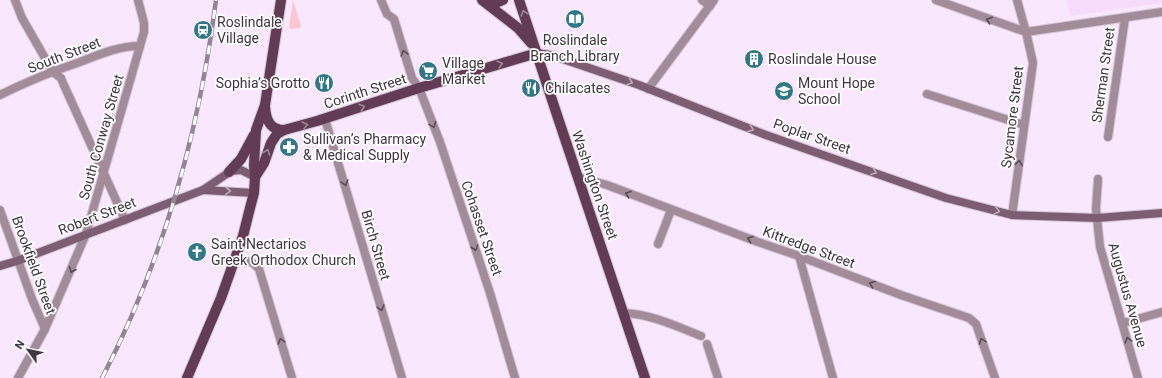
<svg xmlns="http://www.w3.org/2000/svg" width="1162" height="378" font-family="Roboto,sans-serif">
  <rect width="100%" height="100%" fill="#f9e7fd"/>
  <polygon fill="#f6dbfc" points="1067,0 1162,0 1162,3 1070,16"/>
  <polygon fill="#f9c8d4" points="293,0 301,25 300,28 291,29 289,27"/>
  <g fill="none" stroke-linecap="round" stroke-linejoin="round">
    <g stroke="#d4c4d7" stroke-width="10">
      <g id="street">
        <polyline points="15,0 22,18 53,72 61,78 63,83 125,220"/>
        <polyline points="381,0 387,14 394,19 412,78 419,88 440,142 490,293 515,378"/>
        <polyline points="702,0 710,6"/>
        <polyline points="936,0 1026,32 1162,12"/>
        <polyline points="648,89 714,0"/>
        <polyline points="927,94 1024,125"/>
        <path d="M0 95C26 82 53 71 80 62 100 54 119 46 140 46"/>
        <polyline points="325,119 402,378"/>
        <polyline points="1108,137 1125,18"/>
        <polyline points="578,177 607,185 758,242 799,256 901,295 969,318 976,324 995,378"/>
        <polyline points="1098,179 1096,209 1100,247 1138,378"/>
        <polyline points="0,210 32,299 45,329"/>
        <polyline points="1012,215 1033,63 1026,32 1017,0"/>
        <polyline points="658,244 671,210"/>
        <polyline points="799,256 833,378"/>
        <polyline points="236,257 253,263 259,269 292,378"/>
        <path d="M624 313C650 314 676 326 701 336"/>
        <polyline points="1123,323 1162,312"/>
        <polyline points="707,344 718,378"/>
        <polyline points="18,378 45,329 86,234 144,32 144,23 138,0"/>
      </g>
    </g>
    <g stroke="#d4c4d7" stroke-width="10">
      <g id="secondary">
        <polyline points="537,53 551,55 639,85 766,135 946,198 1012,215 1097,218 1162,213"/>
        <polyline points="203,190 254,193"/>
        <polyline points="0,266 17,261 203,190 231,171 241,170 255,177"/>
      </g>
    </g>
    <g stroke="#d4c4d7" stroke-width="12">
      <g id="primary">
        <polyline points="482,0 518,28 531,43"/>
        <polyline points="485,0 496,3 503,0"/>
        <polyline points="519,0 559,121 645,378"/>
        <path d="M265 107C266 120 270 130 284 130"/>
        <polyline points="229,172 241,159 254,135"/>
        <polyline points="255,177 264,163 271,143 277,134 284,130 317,121 419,88 537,53"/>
        <polyline points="187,378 221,298 243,236 250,208 254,193 255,177 254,165 256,130 265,105 281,0"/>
      </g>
    </g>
    <use href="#street" stroke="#a28c99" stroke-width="8"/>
    <use href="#secondary" stroke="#7c5d71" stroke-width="8"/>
    <use href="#primary" stroke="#613c54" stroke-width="10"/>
    <g stroke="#928695" stroke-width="4.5">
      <path id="rail" d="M102 378C164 259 199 133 216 0"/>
    </g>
    <use href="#rail" stroke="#fff" stroke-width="3" stroke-dasharray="9" stroke-linecap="butt"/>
  </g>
  <defs><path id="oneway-chevron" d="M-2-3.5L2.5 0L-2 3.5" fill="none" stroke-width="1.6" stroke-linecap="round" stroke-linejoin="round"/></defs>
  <g stroke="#a08a98">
    <use href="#oneway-chevron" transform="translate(524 13) rotate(-108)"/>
    <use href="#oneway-chevron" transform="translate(500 64) rotate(-17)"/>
    <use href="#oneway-chevron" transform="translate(362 107) rotate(-18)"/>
    <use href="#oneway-chevron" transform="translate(305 125) rotate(-14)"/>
    <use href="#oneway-chevron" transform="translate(267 152) rotate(-70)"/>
  </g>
  <g stroke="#574c56">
    <use href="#oneway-chevron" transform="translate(989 20) rotate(-160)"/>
    <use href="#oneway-chevron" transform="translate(404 53) rotate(-107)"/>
    <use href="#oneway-chevron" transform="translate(433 125) rotate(69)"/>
    <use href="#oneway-chevron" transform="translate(1019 163) rotate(-82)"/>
    <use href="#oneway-chevron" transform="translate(345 183) rotate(73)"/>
    <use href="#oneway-chevron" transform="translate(628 194) rotate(-160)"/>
    <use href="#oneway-chevron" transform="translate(750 239) rotate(-160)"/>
    <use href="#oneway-chevron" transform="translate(475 248) rotate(71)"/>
    <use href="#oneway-chevron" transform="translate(72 270) rotate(113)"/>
    <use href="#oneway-chevron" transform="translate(872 284) rotate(-159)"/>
    <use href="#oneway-chevron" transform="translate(381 308) rotate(74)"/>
    <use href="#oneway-chevron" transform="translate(1128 340) rotate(-105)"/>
    <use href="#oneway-chevron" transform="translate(281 341) rotate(-107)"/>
    <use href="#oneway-chevron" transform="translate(982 341) rotate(-110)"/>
  </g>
  <g stroke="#beaeb8">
    <use href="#oneway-chevron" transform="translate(630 82) rotate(19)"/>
    <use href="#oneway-chevron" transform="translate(751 129) rotate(21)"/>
    <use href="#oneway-chevron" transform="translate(874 172) rotate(20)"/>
    <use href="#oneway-chevron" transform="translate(228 191) rotate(4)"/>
    <use href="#oneway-chevron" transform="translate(997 211) rotate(14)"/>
  </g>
  <defs>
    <g id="library-disc" transform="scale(1)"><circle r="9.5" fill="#337687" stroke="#fff"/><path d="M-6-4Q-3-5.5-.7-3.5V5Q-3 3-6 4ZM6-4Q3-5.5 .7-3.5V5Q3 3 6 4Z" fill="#fff"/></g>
    <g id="station-disc" transform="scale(1)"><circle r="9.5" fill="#337687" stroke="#fff"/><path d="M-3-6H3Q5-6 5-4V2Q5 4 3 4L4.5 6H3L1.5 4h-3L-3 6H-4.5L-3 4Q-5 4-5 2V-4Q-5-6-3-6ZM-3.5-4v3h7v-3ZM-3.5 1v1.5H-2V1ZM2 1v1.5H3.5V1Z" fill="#fff"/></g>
    <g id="building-disc" transform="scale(1)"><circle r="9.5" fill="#337687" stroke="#fff"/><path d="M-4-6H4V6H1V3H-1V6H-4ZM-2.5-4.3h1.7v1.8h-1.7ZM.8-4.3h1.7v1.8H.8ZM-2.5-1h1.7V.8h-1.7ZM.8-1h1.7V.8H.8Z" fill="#fff"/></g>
    <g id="supermarket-disc" transform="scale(1)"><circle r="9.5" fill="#337687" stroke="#fff"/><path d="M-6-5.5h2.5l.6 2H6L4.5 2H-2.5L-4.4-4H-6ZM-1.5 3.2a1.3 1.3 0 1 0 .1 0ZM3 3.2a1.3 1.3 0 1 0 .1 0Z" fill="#fff"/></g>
    <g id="restaurant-disc" transform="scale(1)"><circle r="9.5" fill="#337687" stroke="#fff"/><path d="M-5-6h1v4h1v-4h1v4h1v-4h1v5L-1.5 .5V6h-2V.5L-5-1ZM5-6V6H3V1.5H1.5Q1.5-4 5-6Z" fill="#fff"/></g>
    <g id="school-disc" transform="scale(1)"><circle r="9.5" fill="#337687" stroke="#fff"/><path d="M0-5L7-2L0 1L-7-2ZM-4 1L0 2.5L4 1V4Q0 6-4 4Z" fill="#fff"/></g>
    <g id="pharmacy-disc" transform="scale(1)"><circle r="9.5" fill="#337687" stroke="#fff"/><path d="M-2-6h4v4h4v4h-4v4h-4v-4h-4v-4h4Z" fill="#fff"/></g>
    <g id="church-disc" transform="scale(1)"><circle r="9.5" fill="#337687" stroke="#fff"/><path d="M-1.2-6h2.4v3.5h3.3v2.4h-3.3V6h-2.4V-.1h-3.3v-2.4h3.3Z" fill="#fff"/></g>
  </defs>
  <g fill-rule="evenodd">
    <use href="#library-disc" x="575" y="19"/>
    <use href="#station-disc" x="203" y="30"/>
    <use href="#building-disc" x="754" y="59"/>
    <use href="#supermarket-disc" x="428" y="71"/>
    <use href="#restaurant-disc" x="324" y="83"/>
    <use href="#restaurant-disc" x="531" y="88"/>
    <use href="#school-disc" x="784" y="91"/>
    <use href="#pharmacy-disc" x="289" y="147"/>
    <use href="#church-disc" x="197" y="252"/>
  </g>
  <g text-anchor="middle" stroke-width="3.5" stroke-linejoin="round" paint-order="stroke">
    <g font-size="14" fill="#3e3640" stroke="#fff" text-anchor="start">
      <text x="217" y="27">Roslindale<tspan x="217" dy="16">Village</tspan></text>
      <text x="575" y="45" text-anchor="middle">Roslindale<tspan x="575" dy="16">Branch Library</tspan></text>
      <text x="768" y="64">Roslindale House</text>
      <text x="442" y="68">Village<tspan x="442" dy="16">Market</tspan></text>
      <text x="310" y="88" text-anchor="end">Sophia’s Grotto</text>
      <text x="798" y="88">Mount Hope<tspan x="798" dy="16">School</tspan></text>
      <text x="545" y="93">Chilacates</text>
      <text x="303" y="144">Sullivan’s Pharmacy<tspan x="303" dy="16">&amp; Medical Supply</tspan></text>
      <text x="211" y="249">Saint Nectarios<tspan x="211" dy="16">Greek Orthodox Church</tspan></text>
    </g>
    <g font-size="14" fill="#3e3640" stroke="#fff">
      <text transform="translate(64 55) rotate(-21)" y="5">South Street</text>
      <text transform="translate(1103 75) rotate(-82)" y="5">Sherman Street</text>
      <text transform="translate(365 91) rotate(-18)" y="5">Corinth Street</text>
      <text transform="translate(1012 117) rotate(-83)" y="5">Sycamore Street</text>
      <text transform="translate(812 136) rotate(19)" y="5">Poplar Street</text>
      <text transform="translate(101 137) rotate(-74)" y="5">South Conway Street</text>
      <text transform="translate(595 185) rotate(71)" y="5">Washington Street</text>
      <text transform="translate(97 216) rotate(-21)" y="5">Robert Street</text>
      <text transform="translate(482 228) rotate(71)" y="5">Cohasset Street</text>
      <text transform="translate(376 245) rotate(74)" y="5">Birch Street</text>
      <text transform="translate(809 247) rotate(20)" y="5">Kittredge Street</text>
      <text transform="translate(34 265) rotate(70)" y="5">Brookfield Street</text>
      <text transform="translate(1128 295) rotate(74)" y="5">Augustus Avenue</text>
    </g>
  </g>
  <g transform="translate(28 350) rotate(303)" stroke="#ffffff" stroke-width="3" paint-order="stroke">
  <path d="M0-3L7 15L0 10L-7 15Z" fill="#3e3640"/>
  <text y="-6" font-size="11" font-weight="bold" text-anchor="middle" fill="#3e3640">N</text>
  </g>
</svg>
